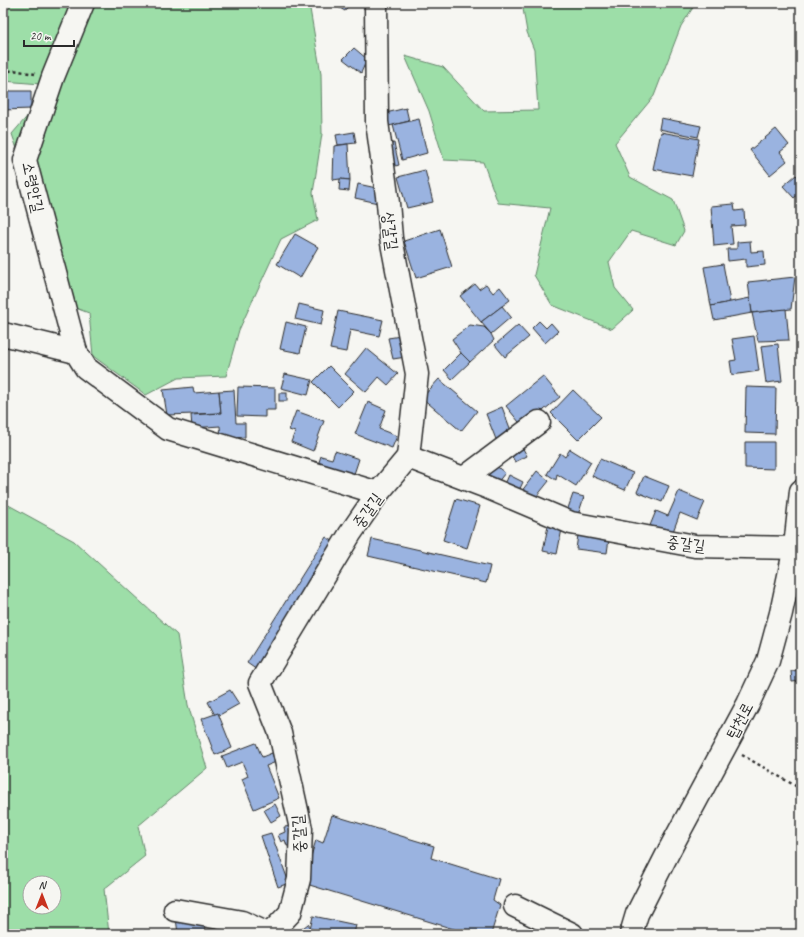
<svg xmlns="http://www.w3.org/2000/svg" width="804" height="937" font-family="Caveat,'Poor Story',sans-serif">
  <rect width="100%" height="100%" fill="#f6f6f2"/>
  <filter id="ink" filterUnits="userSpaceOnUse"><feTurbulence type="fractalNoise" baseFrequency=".025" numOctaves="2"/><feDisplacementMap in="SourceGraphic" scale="8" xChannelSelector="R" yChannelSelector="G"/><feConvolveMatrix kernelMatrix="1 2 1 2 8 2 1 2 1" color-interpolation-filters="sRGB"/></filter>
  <g filter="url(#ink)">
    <g fill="#9ddea8" stroke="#64846a" fill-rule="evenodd">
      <polygon points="3,3 309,3 321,74 322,134 313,193 318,220 281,239 239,330 226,376 178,378 146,395 93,356 89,313 70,306 12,134 37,105 41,84 3,81"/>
      <polygon points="522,3 696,3 681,26 654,96 615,143 630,177 673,200 684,231 676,245 631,231 609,262 615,288 633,310 612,329 552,305 534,275 550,208 498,203 483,162 444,160 429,111 405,56 443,67 484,111 538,110 534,50 527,32"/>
      <path d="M3 502 74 541 177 635 188 705 207 768 138 826 145 856 104 889 109 934H3ZM30 883H54V907H30Z"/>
    </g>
    <g fill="#9ab3e0" stroke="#2b2b2b">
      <polygon points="331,3 349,3 345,11"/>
      <polygon points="354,48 367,59 361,73 343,59"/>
      <polygon points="3,91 31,91 31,109 3,110"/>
      <polygon points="406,108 409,121 385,127 382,114"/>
      <polygon points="661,118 701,126 698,137 659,129"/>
      <polygon points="419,119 427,153 402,160 393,125"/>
      <polygon points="776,129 789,145 780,152 787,161 770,175 750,150"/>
      <polygon points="354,132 356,143 338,145 336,135"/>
      <polygon points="661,132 699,139 692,176 653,169"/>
      <polygon points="394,143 399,165 392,167 386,145"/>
      <polygon points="348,144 350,180 340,179 333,180 334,146"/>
      <polygon points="425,170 433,202 407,208 398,177"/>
      <polygon points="796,175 801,180 801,192 794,198 783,186"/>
      <polygon points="340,179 350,180 349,191 339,190"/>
      <polygon points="358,184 381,189 378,203 355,198"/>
      <polygon points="734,204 735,211 744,210 745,225 731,226 733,244 714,246 711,206"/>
      <polygon points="440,229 452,267 416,278 404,241"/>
      <polygon points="295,234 318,247 300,278 277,264"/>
      <polygon points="750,241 751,252 764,251 765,265 746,267 746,259 728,261 727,249 737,249 737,242"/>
      <polygon points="723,264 730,302 711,306 704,267"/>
      <polygon points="795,277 791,309 752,313 748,282"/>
      <polygon points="475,284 479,289 486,284 493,293 500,287 510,300 481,322 460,296"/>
      <polygon points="750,298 752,313 714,320 711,306"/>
      <polygon points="299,304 324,310 321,325 295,319"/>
      <polygon points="502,306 511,317 491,334 481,322"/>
      <polygon points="786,309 789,340 758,341 752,313"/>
      <polygon points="338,311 383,320 379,336 350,330 346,352 330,349"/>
      <polygon points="539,321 546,328 551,323 558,331 545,343 532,328"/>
      <polygon points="286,322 306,327 300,353 280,349"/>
      <polygon points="470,325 484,327 491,334 494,340 470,362 461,353 452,339"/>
      <polygon points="518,325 529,337 505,357 495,345"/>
      <polygon points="401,336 406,357 393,359 388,338"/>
      <polygon points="754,336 759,371 732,375 730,361 736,360 732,339"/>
      <polygon points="778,344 782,381 766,383 761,346"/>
      <polygon points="366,348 398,374 388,385 379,377 366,392 345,374"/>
      <polygon points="461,353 470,362 452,379 444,370"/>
      <polygon points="329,366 354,391 338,407 313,382"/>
      <polygon points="285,374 312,380 308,395 281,388"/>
      <polygon points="543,376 560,397 523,427 506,406"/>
      <polygon points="439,379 477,411 461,431 422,398"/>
      <polygon points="193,387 194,393 219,391 221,413 167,415 163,390"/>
      <polygon points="238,387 275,388 275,410 265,410 265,417 237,416"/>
      <polygon points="746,387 776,388 775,434 745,433"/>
      <polygon points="234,390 236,423 245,423 245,437 221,439 220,426 192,428 191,415 221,413 219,391"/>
      <polygon points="573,390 601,417 578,440 551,413"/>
      <rect x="279" y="393" width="8" height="8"/>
      <polygon points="368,402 386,410 379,429 397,436 392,448 355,434"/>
      <polygon points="502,407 513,436 497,442 486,414"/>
      <polygon points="296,411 324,421 313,451 291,442 295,432 289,430"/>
      <polygon points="745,442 774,442 774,469 745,468"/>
      <polygon points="521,445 527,456 515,462 509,451"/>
      <polygon points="570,449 591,462 576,486 557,474 556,480 547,474 560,453 565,457"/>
      <polygon points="335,451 359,459 353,477 318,465 321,456 332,459"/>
      <polygon points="600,459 633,473 625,490 592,476"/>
      <polygon points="495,465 505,473 497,483 487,475"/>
      <polygon points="537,471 549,481 533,501 521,492"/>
      <polygon points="509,475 523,482 517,495 503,489"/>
      <polygon points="644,476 669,486 662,502 637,492"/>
      <polygon points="679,491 705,502 697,520 680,513 671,537 649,528 656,511 668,516"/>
      <polygon points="573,494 584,497 577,518 566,514"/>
      <polygon points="456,499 480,506 467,548 443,540"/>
      <polygon points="548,526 562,529 557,554 543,551"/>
      <polygon points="578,535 609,539 607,553 576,549"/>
      <polygon points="326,537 336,543 257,670 247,663"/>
      <polygon points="372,539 490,566 486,583 368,556"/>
      <polygon points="801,670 801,681 792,682 791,671"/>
      <polygon points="230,690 239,704 216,717 208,702"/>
      <polygon points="218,713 232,748 215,755 201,719"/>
      <polygon points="256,743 262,757 272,753 276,762 266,766 279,798 254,809 242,779 248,776 242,762 227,768 222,756"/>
      <polygon points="275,804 281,816 271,822 264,810"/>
      <polygon points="332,815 434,846 431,858 499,879 493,900 500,905 491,934 470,934 303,883 316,840 323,843"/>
      <polygon points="294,826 296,846 287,846 285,840 281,842 278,835 285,832 284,827"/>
      <polygon points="271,833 289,883 278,887 261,836"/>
      <polygon points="204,916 205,934 178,934 176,918"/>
      <polygon points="313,916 356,925 354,934 327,934 310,930"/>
      <polygon points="308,924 315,934 295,934"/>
    </g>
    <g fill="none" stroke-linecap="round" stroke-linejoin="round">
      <g stroke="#2b2b2b" stroke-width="25">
        <g id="minor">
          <polyline points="376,3 377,122 388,203 391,238 417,374 408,457"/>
          <polyline points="3,334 76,352 86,368 168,429 378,493"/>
          <polyline points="76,352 25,160 53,77 83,3"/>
          <polyline points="464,478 539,422"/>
          <polyline points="515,906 572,934"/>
          <polyline points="175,910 242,922 268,934"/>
          <polyline points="270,934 290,913 299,879 301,829 280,733 260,683 350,534 378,493 408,457 484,486 571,523 695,546 801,548"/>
        </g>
      </g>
      <g stroke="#2b2b2b" stroke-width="25">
        <polyline id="major" points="631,934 637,914 670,849 748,704 768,661 781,613 795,547 801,491"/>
      </g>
      <g stroke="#2b2b2b" stroke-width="2.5" stroke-dasharray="3 3" stroke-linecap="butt">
        <polyline points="3,73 13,70 35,74"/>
        <polyline points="742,755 801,789"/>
      </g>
      <use href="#minor" stroke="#f6f6f2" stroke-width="22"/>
      <use href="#major" stroke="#f6f6f2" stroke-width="22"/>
    </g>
  </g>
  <g text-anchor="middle" stroke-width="3" stroke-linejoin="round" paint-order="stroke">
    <g font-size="16" fill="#2b2b2b" stroke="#f6f6f2">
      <text transform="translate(34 187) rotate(78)" y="6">소령안길</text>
      <text transform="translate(391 231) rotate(83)" y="6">상갈길</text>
      <text transform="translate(367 510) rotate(-55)" y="6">중갈길</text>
      <text transform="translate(686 543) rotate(7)" y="6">중갈길</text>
      <text transform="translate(739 720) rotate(-62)" y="6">탑천로</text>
      <text transform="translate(298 834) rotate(-94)" y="6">중갈길</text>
    </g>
  </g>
  <rect width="804" height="937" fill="none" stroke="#f6f6f2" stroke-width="16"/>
  <rect x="8" y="8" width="788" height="921" fill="none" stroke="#2b2b2b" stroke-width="1.5" filter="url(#ink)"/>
  <g transform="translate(42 895)"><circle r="19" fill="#f6f6f2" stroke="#a5a5a2"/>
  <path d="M0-3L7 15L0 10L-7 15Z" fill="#c8321e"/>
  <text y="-6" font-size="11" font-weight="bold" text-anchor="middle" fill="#2b2b2b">N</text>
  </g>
  <path d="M24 40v6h50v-6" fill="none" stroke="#2b2b2b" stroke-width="2"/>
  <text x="30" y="40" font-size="12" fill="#2b2b2b" stroke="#f6f6f2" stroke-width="3" paint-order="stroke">20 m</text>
</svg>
